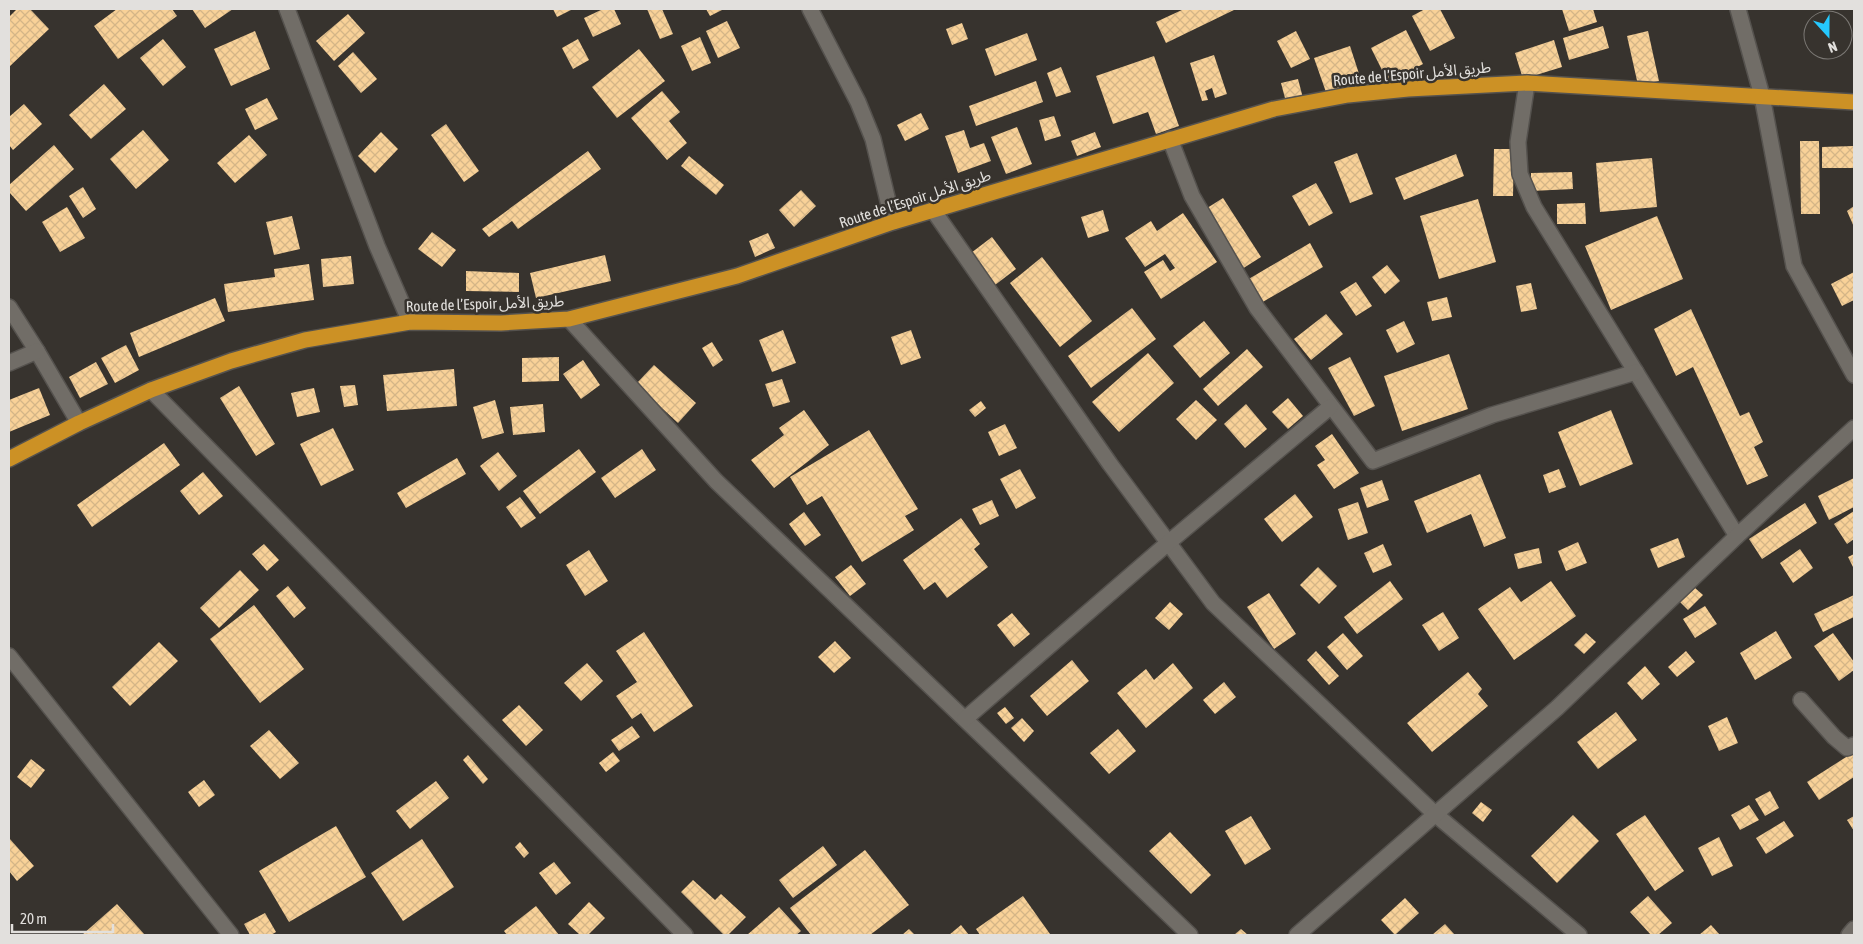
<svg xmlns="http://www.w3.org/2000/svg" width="1863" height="944" font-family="'Asap Condensed','Noto Sans Arabic',sans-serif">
  <defs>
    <pattern id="building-cross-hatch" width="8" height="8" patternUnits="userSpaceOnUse" patternTransform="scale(1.25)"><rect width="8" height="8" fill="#f8d198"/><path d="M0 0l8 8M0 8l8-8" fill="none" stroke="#d4b587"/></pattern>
  </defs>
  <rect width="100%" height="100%" fill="#37332e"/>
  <g fill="url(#building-cross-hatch)">
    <polygon points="17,9 30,9 49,29 9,67 9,17"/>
    <polygon points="117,9 172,9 177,16 118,59 94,26"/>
    <polygon points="192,9 233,9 205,28"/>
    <polygon points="553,9 573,9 557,17"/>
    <polygon points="603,9 614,9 621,24 593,37 584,18"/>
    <polygon points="647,9 662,9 673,34 660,39"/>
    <polygon points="706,9 724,9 710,16"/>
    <polygon points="1184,9 1236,9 1166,43 1156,22"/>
    <polygon points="1425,9 1440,9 1455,38 1430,51 1412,16"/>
    <polygon points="1562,9 1593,9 1597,22 1569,31"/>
    <polygon points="348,14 365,33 334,61 316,41"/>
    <polygon points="727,21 740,48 718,58 706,31"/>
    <polygon points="962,23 968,39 952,45 946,29"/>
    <polygon points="1603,26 1609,48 1569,60 1563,38"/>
    <polygon points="1406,30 1423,64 1388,82 1371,48"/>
    <polygon points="255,31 270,69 231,86 214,49"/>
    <polygon points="1296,31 1310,59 1291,68 1277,41"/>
    <polygon points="1648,31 1659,81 1638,85 1627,36"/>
    <polygon points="1027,33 1037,60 995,76 985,49"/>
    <polygon points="700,37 711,63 692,71 681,46"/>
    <polygon points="163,39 186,67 163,86 140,58"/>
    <polygon points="578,39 589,60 573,69 562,48"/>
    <polygon points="1554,40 1562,67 1523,79 1515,53"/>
    <polygon points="1350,46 1362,83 1327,95 1314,58"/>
    <polygon points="639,49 665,81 617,118 592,87"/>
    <polygon points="353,52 377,79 361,93 338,66"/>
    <polygon points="1214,55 1227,94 1215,98 1212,88 1205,91 1208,100 1202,101 1190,63"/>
    <polygon points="1154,56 1179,126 1156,134 1148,112 1113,124 1096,76"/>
    <polygon points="1061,67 1071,92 1056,97 1047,73"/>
    <polygon points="1298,79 1303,98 1286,102 1281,83"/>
    <polygon points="1036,81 1043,102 976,126 969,106"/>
    <polygon points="104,84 126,109 91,139 69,115"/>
    <polygon points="662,91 680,112 669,121 687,143 667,160 631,118"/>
    <polygon points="267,98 278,119 255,130 245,109"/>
    <polygon points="24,104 42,124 13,150 9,145 9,117"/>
    <polygon points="921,113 929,129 905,141 897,125"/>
    <polygon points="1054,116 1061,136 1045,141 1039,120"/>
    <polygon points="446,124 479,171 464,182 431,135"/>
    <polygon points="1017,127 1032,164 1006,174 991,137"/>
    <polygon points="143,130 169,160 136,189 110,159"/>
    <polygon points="964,130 970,148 984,143 991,161 958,173 945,136"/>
    <polygon points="381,132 398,149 375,173 358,156"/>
    <polygon points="1095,132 1101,147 1077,156 1071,141"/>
    <polygon points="249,135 267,155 235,183 217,163"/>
    <polygon points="1800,141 1819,141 1820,214 1801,214"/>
    <polygon points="54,145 74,169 26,211 9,192 9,185"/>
    <polygon points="1854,146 1854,168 1822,168 1822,147"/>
    <polygon points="1494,149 1514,149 1513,196 1493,196"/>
    <polygon points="588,151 601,169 518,229 512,221 489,237 482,229"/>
    <polygon points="1357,153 1373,194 1350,203 1334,162"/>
    <polygon points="1456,154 1464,176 1404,200 1395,178"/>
    <polygon points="689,156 724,185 716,195 681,166"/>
    <polygon points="1652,158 1657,207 1600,212 1596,163"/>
    <polygon points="1572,172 1573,189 1531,191 1531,173"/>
    <polygon points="1316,183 1333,213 1309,226 1292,196"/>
    <polygon points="83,187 96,209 83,218 69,196"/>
    <polygon points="801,190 816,206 794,227 779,210"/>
    <polygon points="1223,198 1261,257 1242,269 1204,210"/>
    <polygon points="1478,199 1496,262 1439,279 1420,216"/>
    <polygon points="1585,203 1586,224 1557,224 1557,204"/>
    <polygon points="1854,206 1854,227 1847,211"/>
    <polygon points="67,207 85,238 60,252 42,222"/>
    <polygon points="1103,210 1109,231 1088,238 1081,217"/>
    <polygon points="1183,213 1217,262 1161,299 1144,272 1163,260 1170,271 1175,268 1165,254 1145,267 1125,238 1151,221 1157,231"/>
    <polygon points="292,216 300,249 274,255 266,222"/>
    <polygon points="1657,216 1683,279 1611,310 1585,246"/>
    <polygon points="432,232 456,250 442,267 418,249"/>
    <polygon points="768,233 775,248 755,257 749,241"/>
    <polygon points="992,237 1016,269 995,285 971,253"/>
    <polygon points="1310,243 1323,267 1261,303 1247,280"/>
    <polygon points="605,255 611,281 536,298 530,273"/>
    <polygon points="351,256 354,284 323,287 321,259"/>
    <polygon points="1042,257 1092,321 1060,347 1010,283"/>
    <polygon points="309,264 314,300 228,312 224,284 275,277 274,269"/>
    <polygon points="1387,265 1400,281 1385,294 1372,277"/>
    <polygon points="466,271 519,273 519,292 466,291"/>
    <polygon points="1854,272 1854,300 1842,306 1831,284"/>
    <polygon points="1356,282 1372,306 1356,316 1340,292"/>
    <polygon points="1531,283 1537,309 1521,312 1516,286"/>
    <polygon points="1447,297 1452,317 1432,321 1427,302"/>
    <polygon points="215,298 225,321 139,357 130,333"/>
    <polygon points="1132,308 1156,339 1091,388 1068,356"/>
    <polygon points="1691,309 1740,416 1749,412 1763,442 1754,447 1768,476 1747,485 1693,367 1676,376 1654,329"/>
    <polygon points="1326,314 1343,334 1311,360 1294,339"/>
    <polygon points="1204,321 1230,353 1200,378 1173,346"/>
    <polygon points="1404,321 1415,344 1397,353 1386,330"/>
    <polygon points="783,330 796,363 772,372 759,340"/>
    <polygon points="911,330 921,358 901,365 891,337"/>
    <polygon points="712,342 723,360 713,367 702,348"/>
    <polygon points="126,345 139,370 115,383 101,358"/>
    <polygon points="1247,349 1263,367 1218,406 1203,389"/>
    <polygon points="1148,353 1174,383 1119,432 1092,402"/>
    <polygon points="1449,354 1468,409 1402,431 1384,376"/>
    <polygon points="559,357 559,381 522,382 522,358"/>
    <polygon points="1350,357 1375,406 1354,416 1328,368"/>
    <polygon points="583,360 600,385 581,399 563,374"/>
    <polygon points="96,362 108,384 80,398 69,377"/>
    <polygon points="654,365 696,403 678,423 636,384"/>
    <polygon points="454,369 457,406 387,411 383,375"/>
    <polygon points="782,379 790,402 773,407 765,384"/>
    <polygon points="355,385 358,405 344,407 340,386"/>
    <polygon points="239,386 275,444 256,456 220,398"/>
    <polygon points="39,388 50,415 9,432 9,400"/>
    <polygon points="314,388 320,412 297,417 291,393"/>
    <polygon points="1288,398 1303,416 1288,429 1272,412"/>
    <polygon points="495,400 504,433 482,439 473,407"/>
    <polygon points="1196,400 1217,420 1196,440 1176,419"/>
    <polygon points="981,401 986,408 975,417 969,410"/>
    <polygon points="543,404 545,432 513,435 510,407"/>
    <polygon points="1246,404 1267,429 1245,448 1224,424"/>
    <polygon points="804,410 829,445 774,488 751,460 784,435 779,428"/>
    <polygon points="1611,410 1633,464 1580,486 1558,432"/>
    <polygon points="1005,424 1017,448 999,456 988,432"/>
    <polygon points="333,428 354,470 321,486 300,444"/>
    <polygon points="869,430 918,509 905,516 914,530 862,562 822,496 807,505 790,477"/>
    <polygon points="1332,434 1359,473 1334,489 1317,465 1325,460 1315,446"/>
    <polygon points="164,443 180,465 92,527 77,505"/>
    <polygon points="579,449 596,472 540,514 523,491"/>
    <polygon points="642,449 656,470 615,498 601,478"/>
    <polygon points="498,452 517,476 499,491 480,466"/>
    <polygon points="457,458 466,474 406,508 397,493"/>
    <polygon points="1020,469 1036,498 1016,509 1000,479"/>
    <polygon points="1559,469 1566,487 1549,493 1543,475"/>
    <polygon points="203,472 223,496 199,515 180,491"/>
    <polygon points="1480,474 1506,538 1484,547 1471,514 1427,533 1414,501"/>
    <polygon points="1854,478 1854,507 1829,520 1818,496"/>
    <polygon points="1382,480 1389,500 1367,508 1360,488"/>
    <polygon points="1295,494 1313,517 1282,542 1264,519"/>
    <polygon points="520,497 536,518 521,528 506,507"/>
    <polygon points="992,500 999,516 980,525 972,509"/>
    <polygon points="1358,502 1368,533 1348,540 1338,509"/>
    <polygon points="1805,503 1817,523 1762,559 1749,539"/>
    <polygon points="1854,511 1854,539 1847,544 1834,524"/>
    <polygon points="804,512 821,535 805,546 789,524"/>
    <polygon points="961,518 980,544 974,549 988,567 947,598 935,582 924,590 903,560"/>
    <polygon points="1678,538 1685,557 1658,568 1650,549"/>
    <polygon points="1578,542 1587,563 1566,571 1558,551"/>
    <polygon points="264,544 279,560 267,571 252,554"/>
    <polygon points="1383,544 1392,565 1373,573 1364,553"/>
    <polygon points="1539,548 1542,563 1518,569 1514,554"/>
    <polygon points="1800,549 1813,568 1793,583 1780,563"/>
    <polygon points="589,550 608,581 585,596 566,565"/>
    <polygon points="1854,554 1854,569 1848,557"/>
    <polygon points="851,565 866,584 850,596 835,577"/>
    <polygon points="1318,567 1337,586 1319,604 1300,585"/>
    <polygon points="240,570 259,590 219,628 200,608"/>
    <polygon points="1390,581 1403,599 1357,634 1344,617"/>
    <polygon points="1551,581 1576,616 1514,660 1478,609 1510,587 1521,602"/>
    <polygon points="288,586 306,608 294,618 276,596"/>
    <polygon points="1695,588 1703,595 1688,610 1680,602"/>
    <polygon points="1269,593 1296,634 1274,649 1247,607"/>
    <polygon points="1854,595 1854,617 1823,632 1814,614"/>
    <polygon points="1170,602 1183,614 1169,630 1155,618"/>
    <polygon points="254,605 304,669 260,703 210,639"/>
    <polygon points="1705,606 1717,624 1695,638 1683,619"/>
    <polygon points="1443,612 1459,638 1439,651 1422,625"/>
    <polygon points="1012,613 1030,634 1014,647 997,625"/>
    <polygon points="1776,631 1792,658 1755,680 1740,653"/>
    <polygon points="644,632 693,706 654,732 641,713 632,719 616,696 637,682 616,651"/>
    <polygon points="1343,633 1363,656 1347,670 1327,647"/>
    <polygon points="1586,633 1596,642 1584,654 1574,645"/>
    <polygon points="1833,633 1854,662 1854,670 1839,681 1814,646"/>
    <polygon points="835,641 851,658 834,673 818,657"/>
    <polygon points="159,642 178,661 130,706 112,687"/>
    <polygon points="1316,651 1339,676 1329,685 1307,660"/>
    <polygon points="1686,651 1695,662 1677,677 1668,667"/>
    <polygon points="1072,660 1089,681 1047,716 1030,696"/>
    <polygon points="587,663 603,681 581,701 564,683"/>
    <polygon points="1173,663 1193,688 1146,728 1117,693 1146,669 1154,680"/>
    <polygon points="1645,666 1660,684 1642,700 1627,683"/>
    <polygon points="1468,672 1482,689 1478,694 1488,706 1432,752 1407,723"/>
    <polygon points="1224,682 1236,697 1215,714 1203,700"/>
    <polygon points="519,705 543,730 526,746 502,720"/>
    <polygon points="1005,707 1014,718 1006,724 997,713"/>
    <polygon points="1616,712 1637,740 1598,769 1577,742"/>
    <polygon points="1727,717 1738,743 1719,751 1708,726"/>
    <polygon points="1022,718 1034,731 1024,742 1011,728"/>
    <polygon points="632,726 640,737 619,751 611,740"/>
    <polygon points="1118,729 1136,751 1109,774 1090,753"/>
    <polygon points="269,730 299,763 280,779 250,746"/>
    <polygon points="613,752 620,761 606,772 599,763"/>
    <polygon points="1854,752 1854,777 1819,800 1807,782"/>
    <polygon points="468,755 488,779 483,784 463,760"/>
    <polygon points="31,759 45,770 31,788 17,777"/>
    <polygon points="204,780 215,795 199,807 188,792"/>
    <polygon points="436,781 449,798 410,829 396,811"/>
    <polygon points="1770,791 1779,808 1765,816 1755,799"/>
    <polygon points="1481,802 1492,810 1483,822 1472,813"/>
    <polygon points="1749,805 1759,820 1740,830 1731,815"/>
    <polygon points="1573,815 1599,841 1557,883 1531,856"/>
    <polygon points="1645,815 1684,871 1655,891 1616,834"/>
    <polygon points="1251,816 1271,849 1245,865 1225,831"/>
    <polygon points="1854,816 1854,831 1847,820"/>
    <polygon points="1784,821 1794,836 1766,854 1756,838"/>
    <polygon points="336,826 366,877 289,922 259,871"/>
    <polygon points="1170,832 1211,875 1191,894 1149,851"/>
    <polygon points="1719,837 1733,866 1712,876 1698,848"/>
    <polygon points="9,838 34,866 17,881 9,871"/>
    <polygon points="422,839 454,887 403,921 371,873"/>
    <polygon points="520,842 529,853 524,858 515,847"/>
    <polygon points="823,846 837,865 793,898 779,880"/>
    <polygon points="865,850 909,905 870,935 811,935 790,908"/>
    <polygon points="554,862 571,883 556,895 539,873"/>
    <polygon points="693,880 715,900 721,894 746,917 728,935 724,935 681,892"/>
    <polygon points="1023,896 1050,934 980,935 976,929"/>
    <polygon points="1648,896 1672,923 1658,935 1651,935 1630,912"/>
    <polygon points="1405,898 1419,913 1395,935 1381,920"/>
    <polygon points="589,902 605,918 588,935 580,935 568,924"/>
    <polygon points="117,904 145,935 82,935"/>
    <polygon points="536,906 559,935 507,935 504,931"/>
    <polygon points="779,907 801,931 796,935 747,935"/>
    <polygon points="265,913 276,932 271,935 250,935 244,924"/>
    <polygon points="1445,924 1455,935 1432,935"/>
    <polygon points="961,925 969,935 949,935"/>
    <polygon points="1711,925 1720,935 1699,935"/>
    <polygon points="909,929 915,935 902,935"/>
    <polygon points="1241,929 1248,935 1234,935"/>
  </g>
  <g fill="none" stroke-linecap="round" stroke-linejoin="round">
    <g stroke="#55524e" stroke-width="18">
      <polyline id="lane" points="1801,700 1834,737 1847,748 1854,745"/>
    </g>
    <g stroke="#55524e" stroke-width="18">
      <g id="street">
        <polyline points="287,9 377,246 410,322"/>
        <polyline points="810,9 858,102 873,139 893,222"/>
        <polyline points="1738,9 1762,96 1794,266 1854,375"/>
        <polyline points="1527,83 1518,142 1520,174 1534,207 1737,536"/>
        <polyline points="1170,139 1192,196 1257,308 1373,461 1492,415 1636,372"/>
        <polyline points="933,210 1110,464 1213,603 1435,814 1579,935"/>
        <polyline points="9,307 37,351 79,423"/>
        <polyline points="569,319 716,481 1190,935"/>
        <polyline points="9,363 37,351"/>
        <polyline points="151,390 685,935"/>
        <polyline points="9,656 231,935"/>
        <polyline points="965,719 1168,543 1330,407"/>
        <polyline points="1297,935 1557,708 1737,536 1854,428"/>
        <polyline points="1849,935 1854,929"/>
      </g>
    </g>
    <g stroke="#55524e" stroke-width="18">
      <polyline id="highway" points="9,459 79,423 151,390 231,361 305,340 410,322 501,323 569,319 737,276 893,222 1274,109 1348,95 1408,89 1527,83 1854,102"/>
    </g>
    <use href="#lane" stroke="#716d67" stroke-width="15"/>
    <use href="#street" stroke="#716d67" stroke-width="15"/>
    <use href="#highway" stroke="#cc9125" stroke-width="15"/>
  </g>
  <g text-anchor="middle" stroke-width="5" stroke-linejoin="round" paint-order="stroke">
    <g font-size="15" fill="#e2e0dd" stroke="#37332e">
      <text transform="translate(1412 74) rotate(-5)" y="5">Route de l’Espoir طريق الأمل</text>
      <text transform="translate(915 199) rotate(-18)" y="5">Route de l’Espoir طريق الأمل</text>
      <text transform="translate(485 304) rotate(-2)" y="5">Route de l’Espoir طريق الأمل</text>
    </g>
  </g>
  <rect width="1863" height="944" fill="none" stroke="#e2e0dd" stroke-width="20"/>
  <g transform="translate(1828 35) rotate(159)"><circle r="24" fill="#37332e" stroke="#7b7874"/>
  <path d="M0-4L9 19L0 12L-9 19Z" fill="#25c9fe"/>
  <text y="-8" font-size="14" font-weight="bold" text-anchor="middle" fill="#e2e0dd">N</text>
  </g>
  <path d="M12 924v8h101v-8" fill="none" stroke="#e2e0dd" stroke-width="2.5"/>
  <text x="20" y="924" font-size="15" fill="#e2e0dd" stroke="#37332e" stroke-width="4" paint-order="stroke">20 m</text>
</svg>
